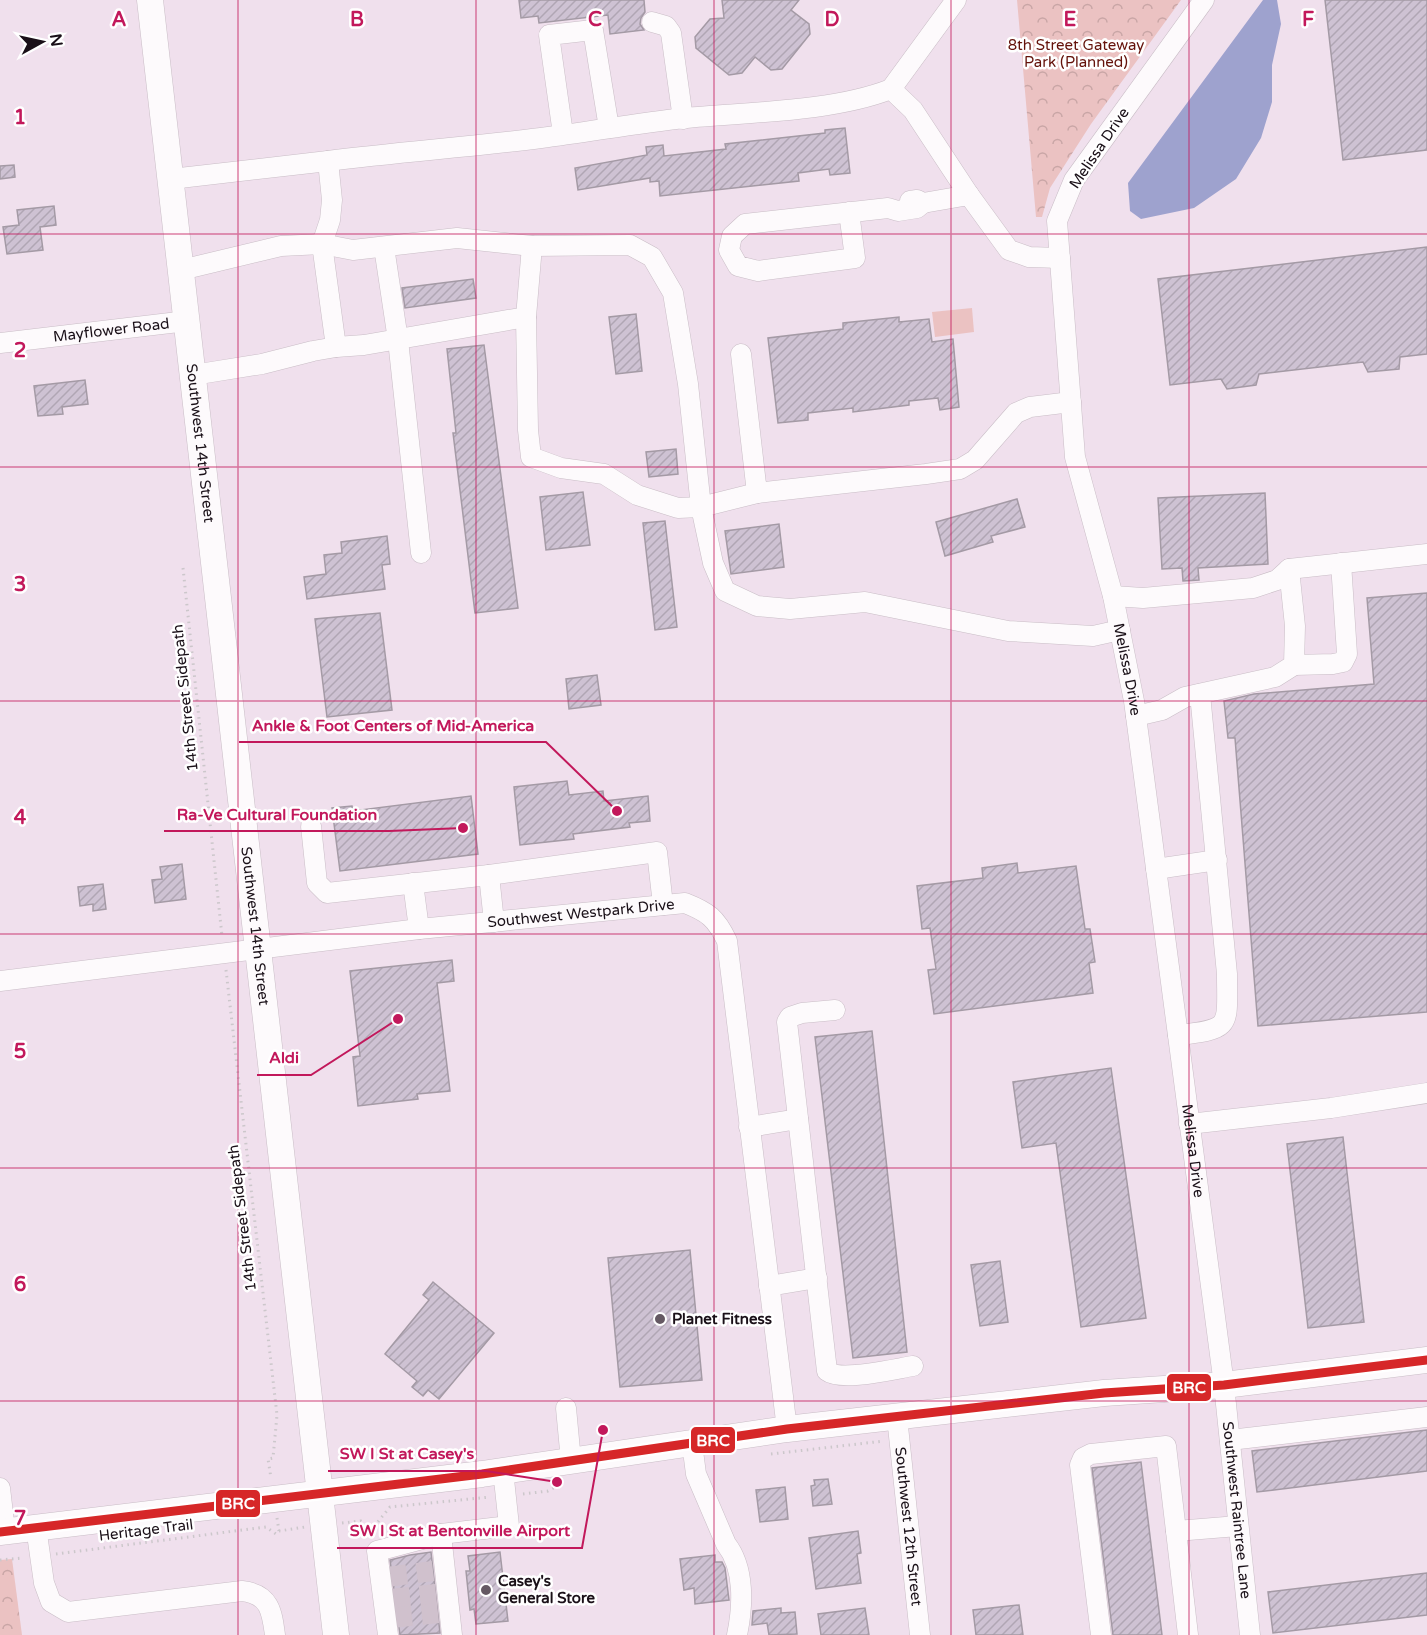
<svg xmlns="http://www.w3.org/2000/svg" width="1427" height="1635" font-family="'Varela Round',sans-serif">
  <defs>
    <pattern id="park-crowns" width="20" height="18" patternUnits="userSpaceOnUse" patternTransform="scale(1.5)"><rect width="20" height="18" fill="#ebc2c2"/><path d="M2 6a3 3 0 1 1 6 0M12 15a3 3 0 1 1 6 0" fill="none" stroke="#c9a6a6"/></pattern>
    <pattern id="building-hatch" width="6" height="6" patternUnits="userSpaceOnUse" patternTransform="scale(1.5)"><rect width="6" height="6" fill="#cec2d3"/><path d="M-1 1l2-2M0 6l6-6M5 7l2-2" fill="none" stroke="#b0a6b4"/></pattern>
  </defs>
  <rect width="100%" height="100%" fill="#f0e0ed"/>
  <polygon fill="#ebc2c2" points="972,308 974,332 935,337 932,312"/>
  <g fill="url(#park-crowns)">
    <polygon points="1017,0 1181,0 1091,124 1050,188 1042,217 1036,217"/>
    <polygon points="12,1559 22,1635 0,1635 0,1560"/>
  </g>
  <polygon fill="#9ea2ce" points="1263,0 1277,0 1281,24 1272,65 1272,102 1261,138 1236,179 1194,208 1141,219 1130,211 1128,183"/>
  <g fill="url(#building-hatch)" stroke="#a49aa5" stroke-width="1.5">
    <polygon points="519,0 644,0 645,12 641,18 640,24 644,30 610,34 608,15 539,23 538,16 521,18"/>
    <polygon points="722,0 799,0 791,10 809,24 810,34 782,69 771,70 755,57 742,73 729,75 696,48 695,37 710,19 724,18"/>
    <polygon points="1325,0 1427,0 1427,150 1343,160"/>
    <polygon points="845,128 850,173 830,175 829,169 798,173 799,181 660,196 659,181 650,182 650,178 578,190 575,168 647,155 646,147 663,145 664,156 726,149 725,144 825,133 825,130"/>
    <polygon points="14,165 15,177 0,179 0,166"/>
    <polygon points="54,206 56,225 40,227 43,250 7,254 3,227 19,225 17,210"/>
    <polygon points="1427,247 1427,354 1400,357 1399,369 1368,372 1363,362 1259,374 1256,385 1227,389 1221,379 1170,385 1158,279"/>
    <polygon points="473,279 476,298 405,308 402,288"/>
    <polygon points="636,314 642,371 616,374 609,317"/>
    <polygon points="899,317 899,322 929,319 932,342 953,339 959,407 940,410 938,398 909,401 909,405 853,412 853,408 808,413 808,420 778,423 768,338 843,329 843,323"/>
    <polygon points="484,345 518,608 475,613 453,433 456,433 447,349"/>
    <polygon points="85,380 88,404 62,407 63,414 38,416 34,386"/>
    <polygon points="676,449 678,474 649,477 646,452"/>
    <polygon points="583,492 590,545 546,550 540,497"/>
    <polygon points="1265,493 1268,564 1198,568 1199,580 1183,581 1182,568 1162,569 1158,498"/>
    <polygon points="1017,499 1025,527 991,536 993,542 945,556 936,522"/>
    <polygon points="665,521 677,627 655,630 643,523"/>
    <polygon points="779,524 784,567 731,574 725,531"/>
    <polygon points="387,536 390,564 382,565 385,589 307,599 304,577 326,574 324,555 342,553 341,542"/>
    <polygon points="1427,593 1427,1012 1258,1026 1235,738 1228,738 1224,701 1254,694 1374,684 1367,598"/>
    <polygon points="380,613 392,710 327,717 315,619"/>
    <polygon points="597,675 601,705 569,709 566,679"/>
    <polygon points="567,781 569,795 603,791 604,801 648,796 650,821 629,823 630,827 573,834 574,839 520,845 514,787"/>
    <polygon points="471,796 478,854 340,871 332,808 352,806 353,811"/>
    <polygon points="1017,863 1018,873 1076,866 1085,929 1090,929 1095,962 1089,963 1093,993 934,1014 928,970 936,969 930,928 922,929 917,886 983,878 982,868"/>
    <polygon points="182,864 186,899 155,903 152,880 162,879 160,867"/>
    <polygon points="103,884 106,909 93,911 93,904 80,906 78,887"/>
    <polygon points="452,960 454,981 437,983 450,1091 417,1094 418,1099 358,1106 353,1057 360,1056 350,971"/>
    <polygon points="872,1031 907,1352 853,1358 815,1037"/>
    <polygon points="1111,1068 1146,1318 1081,1327 1056,1143 1022,1148 1013,1082"/>
    <polygon points="1343,1137 1364,1322 1308,1328 1287,1144"/>
    <polygon points="690,1250 702,1380 620,1387 608,1258"/>
    <polygon points="1000,1261 1008,1322 980,1326 971,1265"/>
    <polygon points="433,1282 494,1333 439,1399 428,1390 423,1396 412,1387 417,1381 385,1354 429,1300 423,1295"/>
    <polygon points="1427,1430 1427,1471 1257,1492 1252,1451"/>
    <polygon points="1141,1462 1162,1635 1113,1635 1092,1468"/>
    <polygon points="828,1479 832,1504 813,1506 811,1486 815,1485 814,1480"/>
    <polygon points="785,1487 788,1519 760,1522 756,1490"/>
    <polygon points="858,1531 861,1553 857,1554 861,1583 816,1589 809,1538"/>
    <polygon points="431,1552 440,1633 400,1635 390,1560 410,1555"/>
    <polygon points="500,1552 508,1621 476,1624 474,1609 470,1610 466,1571 470,1571 468,1556"/>
    <polygon points="715,1555 715,1562 722,1562 725,1568 729,1600 695,1604 694,1588 684,1590 680,1559"/>
    <polygon points="1427,1573 1427,1615 1273,1633 1268,1592"/>
    <polygon points="1019,1605 1023,1635 976,1635 973,1610"/>
    <polygon points="781,1608 781,1613 795,1612 797,1634 769,1635 767,1623 752,1625 753,1611"/>
    <polygon points="865,1608 869,1635 821,1635 818,1614"/>
  </g>
  <g fill="none" stroke-linecap="round" stroke-linejoin="round">
    <g stroke="#d0c1cd" stroke-width="20" stroke-dasharray="20 10" stroke-linecap="butt">
      <polyline points="387,1577 433,1571"/>
      <polyline points="390,1599 436,1594"/>
      <polyline points="392,1618 438,1613"/>
    </g>
    <g stroke="#c9bdc6" stroke-width="21">
      <g id="minor">
        <path id="s1" d="M1204 0 1074 180 1057 221 1075 457 1113 596 1134 701 1224 1385 1250 1635"/>
        <polyline points="652,22 666,26 671,33 683,119"/>
        <polyline points="891,89 956,0"/>
        <polyline points="563,134 549,35 593,30 609,128"/>
        <path d="M328 161C399 152 470 147 541 138 589 132 637 123 685 118 749 112 832 112 891 89L913 110 969 195"/>
        <polyline points="171,179 328,161 332,200 330,220 322,244 353,250 457,238 532,246 630,245 652,257 673,293 688,384 701,507 678,508 637,495 604,474 561,468 531,457 528,430 526,317"/>
        <polyline points="910,201 917,200 923,203 969,195 1009,250 1029,257 1060,258"/>
        <polyline points="849,212 855,258 758,271 738,266 729,250 732,236 745,224 888,208 898,211 917,208 923,203"/>
        <polyline points="384,247 398,340 421,553"/>
        <polyline points="181,270 281,246 322,244 336,347 313,351 262,364 193,375"/>
        <path id="s2" d="M0 343 187 321"/>
        <polyline points="336,347 364,345 526,317 532,246"/>
        <polyline points="741,354 757,493 926,474 960,469 975,460 1016,413 1030,407 1071,402"/>
        <polyline points="757,493 701,507 713,563 725,591 757,606 790,609 865,602 1008,631 1093,636 1120,630"/>
        <polyline points="1113,596 1143,598 1253,588 1277,580 1289,569 1427,554"/>
        <polyline points="1294,665 1333,664 1343,662 1347,654 1341,563"/>
        <polyline points="1136,716 1162,710 1185,697 1275,677 1294,665 1295,626 1289,569"/>
        <polyline points="311,826 317,883 327,893 489,875 494,922"/>
        <polyline points="1156,869 1217,860"/>
        <polyline points="489,875 657,852 663,905"/>
        <polyline points="413,883 419,929"/>
        <path id="s3" d="M0 981 419 929 685 903C708 912 716 918 727 941L787 1429"/>
        <path d="M835 1010 802 1013 790 1017 787 1022 827 1371C841 1382 894 1369 913 1366"/>
        <path d="M1178 1035C1233 1029 1227 1027 1227 974L1200 694"/>
        <polyline points="1189,1124 1331,1108 1427,1093"/>
        <polyline points="749,1127 798,1119"/>
        <polyline points="769,1286 817,1278"/>
        <polyline points="566,1408 571,1461"/>
        <path id="s4" d="M897 1417 920 1635"/>
        <polyline points="1230,1440 1427,1417"/>
        <path d="M692 1443 696 1474 726 1544C745 1568 743 1606 737 1635"/>
        <polyline points="0,1488 5,1531"/>
        <path d="M36 1527 44 1583 51 1602 68 1612 242 1591C270 1594 272 1612 275 1635"/>
        <polyline points="1176,1531 1188,1635"/>
        <polyline points="441,1534 452,1635"/>
        <polyline points="388,1635 377,1551 441,1534 509,1526 503,1470"/>
        <polyline points="1101,1635 1080,1465 1083,1458 1091,1454 1166,1446 1176,1531 1238,1526"/>
      </g>
    </g>
    <g stroke="#c9bdc6" stroke-width="27">
      <g id="major">
        <path id="s5" d="M150 0 336 1635"/>
        <polyline points="0,1532 482,1474 787,1429 1104,1393 1224,1385 1427,1360"/>
      </g>
    </g>
    <g stroke="#ccc7cb" stroke-width="3" stroke-dasharray="1.5 4.5" stroke-linecap="butt">
      <polyline points="183,568 222,936"/>
      <polyline points="226,970 277,1415 273,1458 268,1459 271,1478"/>
      <polyline points="771,1454 884,1441"/>
      <polyline points="523,1494 548,1491 563,1483"/>
      <polyline points="277,1518 279,1531"/>
      <polyline points="342,1523 361,1521 372,1529 390,1507 490,1497"/>
      <polyline points="56,1554 266,1527 276,1534 279,1531 305,1527"/>
      <polyline points="0,1560 23,1558"/>
    </g>
    <use href="#minor" stroke="#fdfafc" stroke-width="20"/>
    <use href="#major" stroke="#fdfafc" stroke-width="26"/>
    <g stroke="#fff" stroke-width="14">
      <polyline id="bus-1" points="0,1532 482,1474 787,1429 1104,1393 1224,1385 1427,1360"/>
    </g>
    <use href="#bus-1" stroke="#d62728" stroke-width="9"/>
  </g>
  <path fill="none" stroke="#c2185b" stroke-width="1.5" stroke-opacity="0.55" d="M238 0V1635M476 0V1635M714 0V1635M951 0V1635M1189 0V1635M0 234H1427M0 467H1427M0 701H1427M0 934H1427M0 1168H1427M0 1401H1427"/>
  <g fill="#655963" stroke="#fff" stroke-width="2">
    <circle cx="660" cy="1319" r="6"/>
    <circle cx="486" cy="1590" r="6"/>
  </g>
  <g text-anchor="middle" stroke-width="5" stroke-linejoin="round" paint-order="stroke">
    <g font-size="15" fill="#64120a" stroke="#fff">
      <text x="1076" y="50">8th Street Gateway<tspan x="1076" dy="17">Park (Planned)</tspan></text>
    </g>
    <g font-size="15" fill="#1a1018" stroke="#fff">
      <text transform="translate(1099 148) rotate(-56)" y="5">Melissa Drive</text>
      <text dy="5" stroke="none"><textPath href="#s2" startOffset="112">Mayflower Road</textPath></text>
      <text dy="5" stroke="none"><textPath href="#s5" startOffset="446">Southwest 14th Street</textPath></text>
      <text dy="5" stroke="none"><textPath href="#s1" startOffset="722">Melissa Drive</textPath></text>
      <text transform="translate(185 698) rotate(-96)" y="5">14th Street Sidepath</text>
      <text dy="5" stroke="none"><textPath href="#s3" startOffset="585">Southwest Westpark Drive</textPath></text>
      <text dy="5" stroke="none"><textPath href="#s5" startOffset="932">Southwest 14th Street</textPath></text>
      <text dy="5" stroke="none"><textPath href="#s1" startOffset="1208">Melissa Drive</textPath></text>
      <text transform="translate(242 1218) rotate(-97)" y="5">14th Street Sidepath</text>
      <text dy="5" stroke="none"><textPath href="#s1" startOffset="1570">Southwest Raintree Lane</textPath></text>
      <text dy="5" stroke="none"><textPath href="#s4" startOffset="110">Southwest 12th Street</textPath></text>
      <text transform="translate(146 1530) rotate(-7)" y="5">Heritage Trail</text>
    </g>
    <g font-size="15" font-weight="bold" fill="#1a1018" stroke="#fff" text-anchor="start">
      <text x="672" y="1324">Planet Fitness</text>
      <text x="498" y="1586">Casey's<tspan x="498" dy="17">General Store</tspan></text>
    </g>
  </g>
  <g font-size="20" text-anchor="middle" font-weight="bold" fill="#c2185b" stroke="#fff" stroke-width="5" stroke-linejoin="round" paint-order="stroke">
    <text x="119" y="26">A</text>
    <text x="357" y="26">B</text>
    <text x="595" y="26">C</text>
    <text x="832" y="26">D</text>
    <text x="1070" y="26">E</text>
    <text x="1308" y="26">F</text>
    <text x="20" y="124">1</text>
    <text x="20" y="357">2</text>
    <text x="20" y="591">3</text>
    <text x="20" y="824">4</text>
    <text x="20" y="1058">5</text>
    <text x="20" y="1291">6</text>
    <text x="20" y="1525">7</text>
  </g>
  <path fill="none" stroke="#c2185b" stroke-width="2" d="M617 811L546 742H239M463 828L389 831H164M398 1019L311 1075H257M557 1482L486 1471H328M603 1430L582 1548H337"/>
  <g fill="#c2185b" stroke="#fff" stroke-width="2">
    <circle cx="617" cy="811" r="6"/>
    <circle cx="463" cy="828" r="6"/>
    <circle cx="398" cy="1019" r="6"/>
    <circle cx="557" cy="1482" r="6"/>
    <circle cx="603" cy="1430" r="6"/>
  </g>
  <g font-size="16" text-anchor="middle" font-weight="bold" fill="#c2185b" stroke="#fff" stroke-width="5" stroke-linejoin="round" paint-order="stroke">
    <text x="393" y="731">Ankle &amp; Foot Centers of Mid-America</text>
    <text x="277" y="820">Ra-Ve Cultural Foundation</text>
    <text x="284" y="1063">Aldi</text>
    <text x="407" y="1459">SW I St at Casey's</text>
    <text x="460" y="1536">SW I St at Bentonville Airport</text>
  </g>
  <g stroke="#fff" stroke-width="2">
    <rect x="1166" y="1373" width="46" height="29" rx="6" fill="#d62728"/>
    <rect x="690" y="1426" width="46" height="28" rx="6" fill="#d62728"/>
    <rect x="215" y="1489" width="46" height="29" rx="6" fill="#d62728"/>
  </g>
  <g font-size="16" text-anchor="middle" font-weight="bold" fill="#fff">
    <text x="1189" y="1393">BRC</text>
    <text x="713" y="1446">BRC</text>
    <text x="238" y="1509">BRC</text>
  </g>
  <g transform="translate(42 42) rotate(82)" stroke="#ffffff" stroke-width="4.5" paint-order="stroke">
  <path d="M0-4.5L10 22L0 15L-10 22Z" fill="#1a1018"/>
  <text y="-9" font-size="16" font-weight="bold" text-anchor="middle" fill="#1a1018">N</text>
  </g>
</svg>
